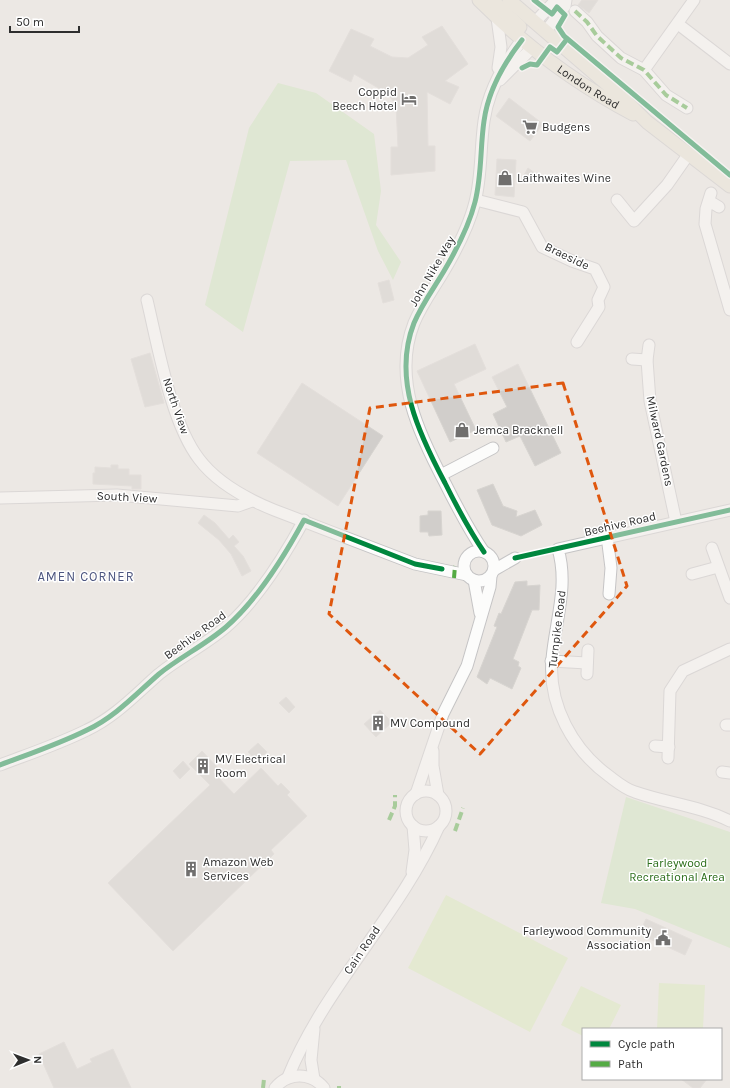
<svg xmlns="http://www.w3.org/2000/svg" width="730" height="1088" font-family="Karla,sans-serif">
  <rect width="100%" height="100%" fill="#ece8e4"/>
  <g fill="#cee6be">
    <polygon points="278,83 316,93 374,134 381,191 376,225 401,262 393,280 378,251 346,160 290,161 243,332 205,305 249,128"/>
    <polygon points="626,797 730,832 730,948 635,909 601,903"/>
  </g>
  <g fill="#d9eabb">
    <polygon points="446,895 568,958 530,1032 408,968"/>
    <polygon points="659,983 705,985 703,1029 657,1029"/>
    <polygon points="581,986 621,1005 609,1029 583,1029 583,1036 561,1025"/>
  </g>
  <g fill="#d1cecb" stroke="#d7d4d0">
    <polygon points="582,0 598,0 589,13 578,5"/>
    <polygon points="442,26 468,64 445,81 459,87 450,104 427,92 428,146 435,146 435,171 391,175 391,147 398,147 396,105 387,93 354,74 351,82 329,71 351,29 374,39 370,46 392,57 408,58 428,45 422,37"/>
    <polygon points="509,98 543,124 530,141 496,116"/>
    <polygon points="497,159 516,160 514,197 495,195"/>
    <polygon points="528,168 540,177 535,184 524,175"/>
    <polygon points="389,280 394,300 383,303 378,283"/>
    <polygon points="475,344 486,369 454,384 476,430 450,442 417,371"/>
    <polygon points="150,353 164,403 145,407 131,359"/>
    <polygon points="518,364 561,453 535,466 520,436 506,442 493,414 507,407 492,377"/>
    <polygon points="302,383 383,436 338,506 257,453"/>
    <polygon points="111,465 118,465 118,469 129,469 129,475 141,475 141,489 132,489 132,486 93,484 93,473 95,473 95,467 111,468"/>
    <polygon points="493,484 503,506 517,511 516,517 535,510 542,525 521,536 492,525 477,490"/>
    <polygon points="428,511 441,511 442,535 429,536 428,532 420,532 420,516 428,515"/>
    <polygon points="204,515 215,523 229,539 233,535 239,542 234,546 243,556 251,571 242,576 231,554 219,540 198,523"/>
    <polygon points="527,581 527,586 540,585 539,610 532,610 513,659 519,662 518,666 521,668 512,689 490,678 487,684 477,677 497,627 494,626 499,613 501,614 515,582"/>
    <polygon points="286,697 295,707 289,713 279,703"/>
    <polygon points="380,710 392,722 376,737 364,724"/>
    <polygon points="258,743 267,752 257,761 248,752"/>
    <polygon points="202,751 218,768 213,772 234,794 261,768 278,786 281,783 290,792 287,795 307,816 271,850 274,854 173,951 108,883 210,785 189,764"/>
    <polygon points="183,761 190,769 180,779 173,771"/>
    <polygon points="646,919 692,940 685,955 639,934"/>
    <polygon points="64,1042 77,1069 92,1062 90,1059 113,1049 131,1088 54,1088 39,1054"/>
    <polygon points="681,1079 707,1079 700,1088 693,1088"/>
  </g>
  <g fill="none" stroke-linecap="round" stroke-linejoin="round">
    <g stroke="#c5c4c5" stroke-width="13">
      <g id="minor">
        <polyline points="575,11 587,22 597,36 621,58 644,70 666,95 687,108"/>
        <polyline points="497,18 501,47 498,68"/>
        <polyline points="535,22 556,0"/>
        <polyline points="678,24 730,64"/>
        <polyline points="546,31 565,6 566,0"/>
        <polyline points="644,70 694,0"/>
        <polyline points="500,80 532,48"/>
        <polyline points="711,193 706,209 705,224 730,310"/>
        <polyline points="476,200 523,212 542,247 572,261 595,269 604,287 598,300 599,307 577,342"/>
        <polyline points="617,200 634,221 667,185 688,155"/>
        <polyline points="709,201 719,207"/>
        <path d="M147 300C158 346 171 423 199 459 217 483 247 499 274 510L415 564 467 575"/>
        <polyline points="649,345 647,360 650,401 676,522"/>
        <polyline points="632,359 647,360"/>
        <polyline points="441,475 493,448"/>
        <polyline points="0,498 117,495 238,506 252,501"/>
        <path d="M730 510 558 549C569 586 555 622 552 659 548 705 573 750 609 776 617 782 625 789 635 792 666 803 700 806 730 821"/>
        <polyline points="607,536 611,568 609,594"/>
        <polyline points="712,548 730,598"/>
        <circle cx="479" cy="566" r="15"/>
        <path d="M484 552C469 530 457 507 445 483 419 434 392 379 414 323 422 304 434 288 444 271 457 249 469 226 475 202 482 175 480 148 484 121 488 91 504 63 522 40"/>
        <polyline points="494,570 515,558"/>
        <polyline points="692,574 718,567"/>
        <polyline points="474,580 480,613"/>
        <polyline points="551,661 587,663"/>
        <polyline points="587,674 588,650"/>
        <polyline points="726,725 730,725"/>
        <polyline points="655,746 669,747"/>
        <polyline points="433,751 433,766 438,795"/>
        <polyline points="668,758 670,691 683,671 730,649"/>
        <path d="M0 765C29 754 59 744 87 730 115 717 136 694 159 674 180 657 205 645 226 627 256 601 285 555 304 520"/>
        <polyline points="722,772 730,773"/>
        <circle cx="426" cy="811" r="20"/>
        <polyline points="416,794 443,714 467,666 490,587 491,576"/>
        <polyline points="412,872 415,850 413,826"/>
        <path d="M288 1077C325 986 399 916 439 826"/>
        <polyline points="314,1079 311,1060 314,1029"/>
        <path d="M275 1088C288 1072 311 1072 324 1088"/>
      </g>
    </g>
    <g stroke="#c6c5c4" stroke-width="15">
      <g id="major">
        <path id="s1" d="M479 0C524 45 577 84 633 114"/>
        <polyline points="492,0 520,27"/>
        <polyline points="509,0 621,96 647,122 730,186"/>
      </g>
    </g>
    <use href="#minor" stroke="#fcfcfb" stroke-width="11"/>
    <use href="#major" stroke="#e8e4d6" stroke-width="13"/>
    <g stroke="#54ab44" stroke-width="4" stroke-dasharray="8 4" stroke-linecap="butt">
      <polyline points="575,11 587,22 597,36 621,58 644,70 666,95 687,108"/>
      <polyline points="454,578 455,566"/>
      <polyline points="389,820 395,806 395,795"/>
      <polyline points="455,831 463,808"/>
      <polyline points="263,1088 264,1079"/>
      <polyline points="339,1088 339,1086"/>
    </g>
    <g stroke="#fff" stroke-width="8">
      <g id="cycleway">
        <polyline points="534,0 552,14 557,7 565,15 558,27 564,36 730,175"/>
        <polyline points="522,68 530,64 537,65 550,47 557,52 567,39"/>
        <path d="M484 552C469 530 457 507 445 483 419 434 392 379 414 323 422 304 434 288 444 271 457 249 469 226 475 202 482 175 480 148 484 121 488 91 504 63 522 40"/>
        <polyline points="515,558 730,510"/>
        <path d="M0 765C29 754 59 744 87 730 115 717 136 694 159 674 180 657 205 645 226 627 256 601 285 555 304 520L415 564 442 569"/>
      </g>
    </g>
    <use href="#cycleway" stroke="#00873e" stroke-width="5"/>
  </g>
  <path d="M0 0H730V1088H0ZM563 383 627 586 480 754 329 614 370 408Z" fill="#ece8e4" fill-opacity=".55" fill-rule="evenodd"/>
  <path fill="none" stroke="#df570e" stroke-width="3" stroke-dasharray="8 5" stroke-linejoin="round" d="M563 383 627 586 480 754 329 614 370 408Z"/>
  <defs>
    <g id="hotel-bare" transform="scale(1.2)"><path d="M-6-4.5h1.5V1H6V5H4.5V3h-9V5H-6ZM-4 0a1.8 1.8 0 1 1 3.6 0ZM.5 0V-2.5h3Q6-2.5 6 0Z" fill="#706f6e" stroke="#fff" stroke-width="2.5" paint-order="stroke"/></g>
    <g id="supermarket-bare" transform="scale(1.2)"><path d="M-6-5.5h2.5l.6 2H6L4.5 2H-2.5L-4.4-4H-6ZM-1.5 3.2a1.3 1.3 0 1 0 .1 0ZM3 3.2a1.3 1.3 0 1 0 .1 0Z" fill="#706f6e" stroke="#fff" stroke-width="2.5" paint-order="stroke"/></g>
    <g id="shop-bare" transform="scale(1.2)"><path d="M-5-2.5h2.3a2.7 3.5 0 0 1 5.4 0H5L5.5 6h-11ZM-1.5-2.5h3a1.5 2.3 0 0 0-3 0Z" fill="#706f6e" stroke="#fff" stroke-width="2.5" paint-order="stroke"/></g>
    <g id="building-bare" transform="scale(1.2)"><path d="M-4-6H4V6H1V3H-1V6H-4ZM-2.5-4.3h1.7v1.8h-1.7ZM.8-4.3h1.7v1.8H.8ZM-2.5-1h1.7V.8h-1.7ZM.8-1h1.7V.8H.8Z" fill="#706f6e" stroke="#fff" stroke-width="2.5" paint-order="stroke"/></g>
    <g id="civic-bare" transform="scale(1.2)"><path d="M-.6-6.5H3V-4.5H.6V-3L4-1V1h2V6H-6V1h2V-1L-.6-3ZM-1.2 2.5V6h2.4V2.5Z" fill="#706f6e" stroke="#fff" stroke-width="2.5" paint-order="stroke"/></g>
  </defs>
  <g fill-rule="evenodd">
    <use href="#hotel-bare" x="409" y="99"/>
    <use href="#supermarket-bare" x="530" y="127"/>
    <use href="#shop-bare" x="505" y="178"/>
    <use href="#shop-bare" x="462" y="430"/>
    <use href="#building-bare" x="378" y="723"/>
    <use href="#building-bare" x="203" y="766"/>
    <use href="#building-bare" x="191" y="869"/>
    <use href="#civic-bare" x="663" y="938"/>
  </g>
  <g text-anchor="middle" stroke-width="3" stroke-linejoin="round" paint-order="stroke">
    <g font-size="12" fill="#2e2e2e" stroke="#fff">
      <text dy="4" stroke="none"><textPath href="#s1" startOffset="140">London Road</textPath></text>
      <text transform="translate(567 256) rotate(26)" y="4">Braeside</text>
      <text transform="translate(432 271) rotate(-60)" y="4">John Nike Way</text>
      <text transform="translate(176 406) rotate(71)" y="4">North View</text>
      <text transform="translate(660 441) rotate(78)" y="4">Milward Gardens</text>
      <text transform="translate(127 497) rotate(3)" y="4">South View</text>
      <text transform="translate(620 524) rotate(-13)" y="4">Beehive Road</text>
      <text transform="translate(557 629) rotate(-83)" y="4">Turnpike Road</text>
      <text transform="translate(195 635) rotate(-36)" y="4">Beehive Road</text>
      <text transform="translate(362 950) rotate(-56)" y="4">Cain Road</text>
    </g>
    <g font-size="12" fill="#2e2e2e" stroke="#fff" text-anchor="start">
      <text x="397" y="96" text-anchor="end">Coppid<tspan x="397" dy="14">Beech Hotel</tspan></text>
      <text x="542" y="131">Budgens</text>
      <text x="517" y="182">Laithwaites Wine</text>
      <text x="474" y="434">Jemca Bracknell</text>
      <text x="390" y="727">MV Compound</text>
      <text x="215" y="763">MV Electrical<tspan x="215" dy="14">Room</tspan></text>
      <text x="203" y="866">Amazon Web<tspan x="203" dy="14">Services</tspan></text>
      <text x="651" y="935" text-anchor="end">Farleywood Community<tspan x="651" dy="14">Association</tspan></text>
    </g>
    <g font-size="12" fill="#2c6e1b" stroke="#fff">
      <text x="677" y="867">Farleywood<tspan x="677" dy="14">Recreational Area</tspan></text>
    </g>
    <g font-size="13" letter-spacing="1" fill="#4d5680" stroke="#fff">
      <text x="86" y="581">AMEN CORNER</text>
    </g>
  </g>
  <rect x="582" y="1028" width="140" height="52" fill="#ffffff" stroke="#ababab"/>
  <rect x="590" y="1041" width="20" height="6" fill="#00873e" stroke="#ababab"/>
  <text x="618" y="1048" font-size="12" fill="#2e2e2e">Cycle path</text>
  <rect x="590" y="1061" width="20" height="6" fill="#54ab44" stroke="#ababab"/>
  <text x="618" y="1068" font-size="12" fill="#2e2e2e">Path</text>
  <g transform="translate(28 1060) rotate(89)" stroke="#ffffff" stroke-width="3" paint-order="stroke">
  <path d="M0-3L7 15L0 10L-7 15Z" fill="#2e2e2e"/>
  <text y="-6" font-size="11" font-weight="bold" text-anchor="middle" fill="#2e2e2e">N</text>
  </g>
  <path d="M10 26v6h69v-6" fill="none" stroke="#2e2e2e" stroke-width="2"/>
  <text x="16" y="26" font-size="12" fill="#2e2e2e" stroke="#ffffff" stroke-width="3" paint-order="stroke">50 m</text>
</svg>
